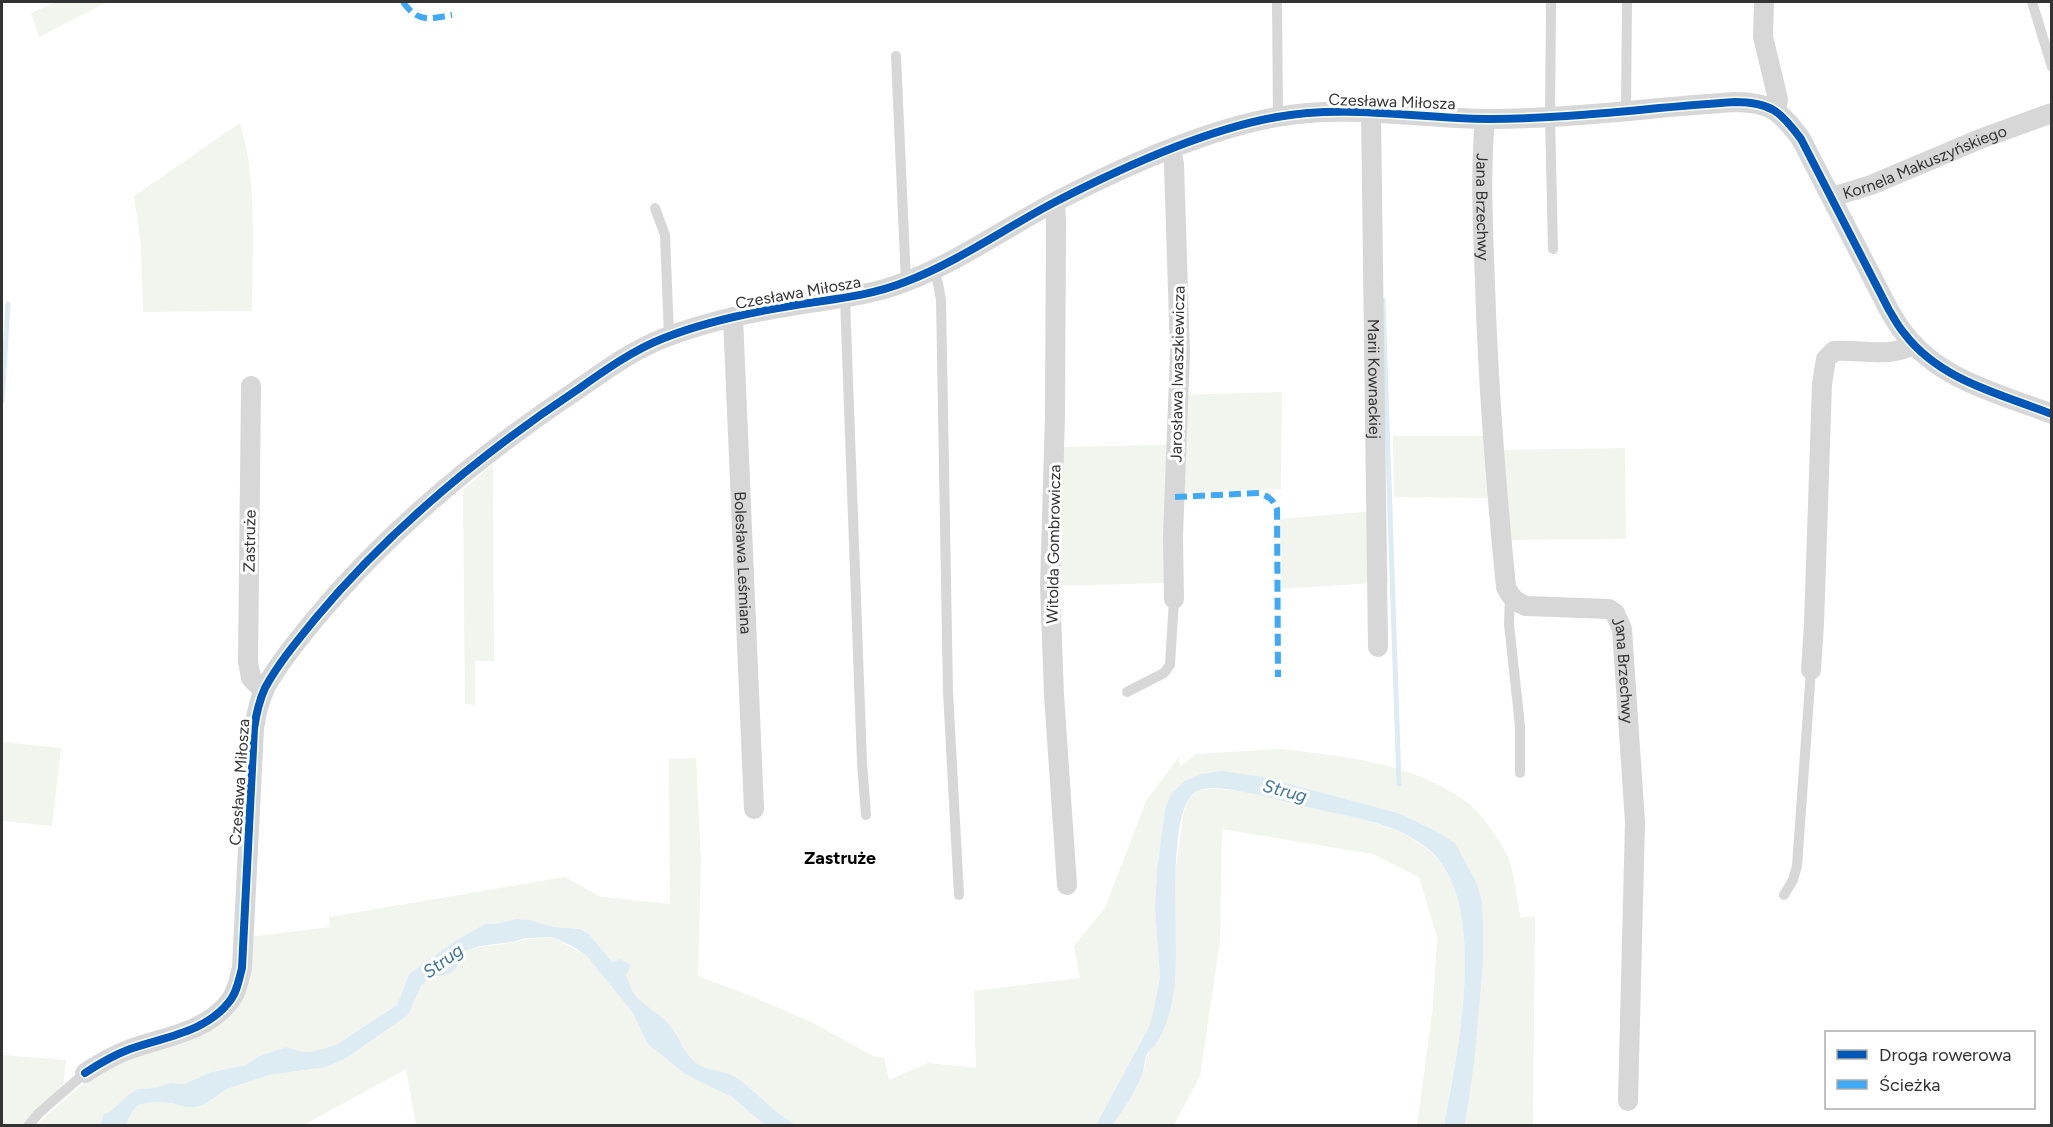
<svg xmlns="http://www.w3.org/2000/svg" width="2053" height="1127" font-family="Figtree,sans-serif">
  <rect width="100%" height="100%" fill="#fff"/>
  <g fill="#f1f5ed">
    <polygon points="56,2 107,2 39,37 31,13"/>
    <path d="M240 123C258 182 252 249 252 311L143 312 141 247 134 196Z"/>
    <polygon points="1282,392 1281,489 1179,493 1183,395"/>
    <polygon points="1393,436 1487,436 1492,498 1394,497"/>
    <polygon points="1168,445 1167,583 1052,586 1056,447"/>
    <polygon points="1625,448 1626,539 1505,540 1498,450"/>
    <polygon points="493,464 494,661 475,661 475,705 465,704 463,490"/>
    <polygon points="1386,510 1388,582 1281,589 1280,519"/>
    <polygon points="2,742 61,748 52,826 2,821"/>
    <path d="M1281 749C1343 756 1413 763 1465 801 1482 813 1497 836 1507 855 1514 869 1517 901 1521 918L1535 916 1533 1125H1465L1474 1064 1480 986 1455 843 1436 831 1398 813 1263 777 1243 775 1171 794 1165 809 1157 870 1155 908 1160 977 1150 1025 1096 1125H796C773 1113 756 1091 734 1077 722 1069 706 1072 695 1063 686 1055 683 1045 677 1036 667 1019 646 1009 634 993 627 984 623 971 617 960L612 962 589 934 580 929 554 927 530 920 516 919 500 923 485 924 455 941 416 969 409 974 397 1005 336 1045 311 1052 299 1051 286 1047 257 1057 246 1065 212 1072 184 1084 170 1083 155 1088 137 1089 128 1095 110 1112 104 1114 100 1125 35 1126 92 1076 233 1007 247 937 330 927 329 917 565 877 601 897 670 904 669 759 696 758 701 860 698 976 756 998 815 1024 873 1056 884 1058 889 1080 928 1063 976 1068 974 991 1080 978 1074 946 1105 908 1146 801 1179 757 1180 767 1196 754Z"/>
    <path d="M1211 789C1222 789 1232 790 1243 791 1265 795 1287 803 1309 808 1348 815 1392 823 1425 847 1494 898 1456 1053 1444 1125H1417L1433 1007 1437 937 1419 877 1373 854 1222 829 1220 941 1200 1076 1174 1125 1112 1126C1124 1111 1134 1093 1142 1075 1148 1061 1144 1053 1158 1042L1174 957 1175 874 1184 811 1188 800 1197 790Z"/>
    <path d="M552 937 586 955 633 1013 647 1043 703 1082 732 1097 765 1125H416L406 1069 304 1125 126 1126 132 1112 138 1105 151 1102 172 1103 184 1107 205 1104 227 1089 269 1075 326 1067 348 1057 408 1015 421 986 430 978 440 976 456 969 464 951C481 945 496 946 513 942 527 939 538 938 552 937Z"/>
    <polygon points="2,1055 66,1060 63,1087 21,1125 2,1125"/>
  </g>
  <g fill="#ddebf3">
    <path d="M1221 771 1263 777 1398 813 1436 831 1455 843 1476 882 1482 901 1483 924V960L1479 1008 1474 1064 1465 1125H1444C1457 1054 1492 898 1426 847 1390 820 1343 816 1302 806 1281 801 1213 780 1195 792 1163 815 1182 957 1173 996 1171 1010 1166 1027 1159 1039 1156 1046 1148 1050 1146 1057 1144 1063 1144 1070 1142 1075 1134 1093 1124 1111 1112 1125H1096L1150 1025 1156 997 1160 977 1155 908 1157 870 1165 809 1171 794 1185 781 1202 774Z"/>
    <path d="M516 919 530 920 554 927 580 929 589 934 612 962 621 959 631 965 626 975C628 980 630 987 633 992 643 1006 660 1013 670 1026 681 1038 683 1053 696 1063 707 1072 723 1069 735 1077 756 1091 774 1113 796 1125H765L732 1097 685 1074 647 1043 633 1013 586 955 572 946 552 937 526 938 512 942 480 946 464 951 456 969 449 974 430 978 421 986 408 1015 348 1057 326 1067 269 1075 227 1089 205 1104 195 1107H184L172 1103 151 1102 138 1105 132 1112 126 1125H100L104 1114 110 1112 128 1095 137 1089 155 1088 170 1083 184 1084 212 1072 246 1065 257 1057 286 1047 299 1051 311 1052 336 1045 397 1005 409 974 416 969 455 941 485 924 500 923Z"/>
  </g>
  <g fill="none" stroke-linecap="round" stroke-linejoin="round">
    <g stroke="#ddebf3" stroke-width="5">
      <polyline points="1383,300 1399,784"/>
      <polyline points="2,401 8,304"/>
    </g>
    <g stroke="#d7d7d7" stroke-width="10">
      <polyline points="1277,2 1278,117"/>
      <polyline points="1551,2 1550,117 1553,249"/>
      <polyline points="2032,2 2052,67"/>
      <polyline points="896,56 906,282"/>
      <polyline points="1626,111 1627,2"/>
      <polyline points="655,208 665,235 669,336"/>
      <polyline points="933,269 938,283 941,300 948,692 959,895"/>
      <polyline points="845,298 862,763 866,815"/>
      <polyline points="1510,596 1509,624 1520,726 1520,773"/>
      <polyline points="1127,692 1164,673 1170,665 1174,599"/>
      <polyline points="1784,895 1793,880 1797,866 1811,670"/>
      <polyline points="28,1126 39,1113 85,1073"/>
    </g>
    <g stroke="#d7d7d7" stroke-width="20">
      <polyline points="1764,2 1763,37 1778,99 1776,110"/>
      <path id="s1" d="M1371 112 1378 647"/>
      <path id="s2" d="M1485 119C1480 174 1483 228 1485 283 1488 385 1496 486 1506 587 1511 597 1515 602 1526 606L1609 609 1615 613 1622 629 1635 822 1628 1101"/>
      <polyline points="1171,149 1174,164 1180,353 1173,536 1174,599"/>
      <path id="s3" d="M1832 197 1871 185 1980 139 2052 113"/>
      <polyline points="1055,202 1056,223 1055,415 1050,586 1054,695 1067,885"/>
      <path id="s4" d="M733 317 754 809"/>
      <polyline points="251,386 248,662 251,678 264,691"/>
      <path d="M1811 670 1814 624 1822 384 1826 359 1834 351C1862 349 1890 359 1914 344"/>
      <path d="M85 1073C100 1063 114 1055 130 1049 164 1037 206 1032 229 1002 237 993 239 979 242 968L254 729C256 715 259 701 265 688 278 664 297 641 315 619 389 530 481 454 577 390 604 371 633 350 664 338 707 321 752 312 796 305 833 299 870 296 905 282 958 262 1005 228 1055 202 1121 168 1203 130 1277 117 1348 104 1418 119 1489 119 1571 119 1653 107 1735 102 1771 102 1781 112 1801 139L1889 310C1894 318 1898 326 1904 333 1939 380 2000 394 2052 414"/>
    </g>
    <g stroke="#3fa9f5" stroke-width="6" stroke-dasharray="12 6" stroke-linecap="butt">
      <path d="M403 2C418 23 429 19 452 15"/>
      <path d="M1175 497 1259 493C1269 497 1273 499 1277 509L1278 677"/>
    </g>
    <g stroke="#fff" stroke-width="11">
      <path id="cycleway" d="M85 1073C100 1063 114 1055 130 1049 164 1037 206 1032 229 1002 237 993 239 979 242 968L254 729C256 715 259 701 265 688 278 664 297 641 315 619 389 530 481 454 577 390 604 371 633 350 664 338 707 321 752 312 796 305 833 299 870 296 905 282 958 262 1005 228 1055 202 1121 168 1203 130 1277 117 1348 104 1418 119 1489 119 1571 119 1653 107 1735 102 1771 102 1781 112 1801 139L1889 310C1894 318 1898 326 1904 333 1939 380 2000 394 2052 414"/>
    </g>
    <use href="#cycleway" stroke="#0057b8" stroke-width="8"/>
  </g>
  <g text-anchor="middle" stroke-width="6" stroke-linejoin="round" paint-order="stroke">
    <g font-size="16" fill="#333" stroke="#fff">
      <text transform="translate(1392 101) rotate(2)" y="6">Czesława Miłosza</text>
      <text dy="6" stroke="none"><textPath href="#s3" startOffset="99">Kornela Makuszyńskiego</textPath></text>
      <text dy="6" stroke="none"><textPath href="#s2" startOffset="88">Jana Brzechwy</textPath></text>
      <text transform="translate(798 292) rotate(-10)" y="6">Czesława Miłosza</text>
      <text transform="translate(1177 374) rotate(-89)" y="6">Jarosława Iwaszkiewicza</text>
      <text dy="6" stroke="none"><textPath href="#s1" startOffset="267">Marii Kownackiej</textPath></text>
      <text transform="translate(249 541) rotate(-89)" y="6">Zastruże</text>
      <text transform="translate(1053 544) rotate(-89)" y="6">Witolda Gombrowicza</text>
      <text dy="6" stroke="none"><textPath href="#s4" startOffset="246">Bolesława Leśmiana</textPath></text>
      <text dy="6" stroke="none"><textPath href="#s2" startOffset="646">Jana Brzechwy</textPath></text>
      <text transform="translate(239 782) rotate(-86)" y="6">Czesława Miłosza</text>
    </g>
    <g font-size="18" font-style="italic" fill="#3f7597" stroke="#fff">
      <text transform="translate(1285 791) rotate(15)" y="6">Strug</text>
      <text transform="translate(443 961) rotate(-36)" y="6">Strug</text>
    </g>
    <g font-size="18" font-weight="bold" fill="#000" stroke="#fff">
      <text x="840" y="864">Zastruże</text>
    </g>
  </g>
  <rect width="2053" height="1127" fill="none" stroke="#333333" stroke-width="6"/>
  <rect x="1825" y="1031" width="210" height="78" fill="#ffffff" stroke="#adadad" stroke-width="1.5"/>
  <rect x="1837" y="1050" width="30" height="9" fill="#0057b8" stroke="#adadad" stroke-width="1.5"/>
  <text x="1879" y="1061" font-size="18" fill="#333333">Droga rowerowa</text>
  <rect x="1837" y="1080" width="30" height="9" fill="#3fa9f5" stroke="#adadad" stroke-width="1.5"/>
  <text x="1879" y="1091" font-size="18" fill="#333333">Ścieżka</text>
</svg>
